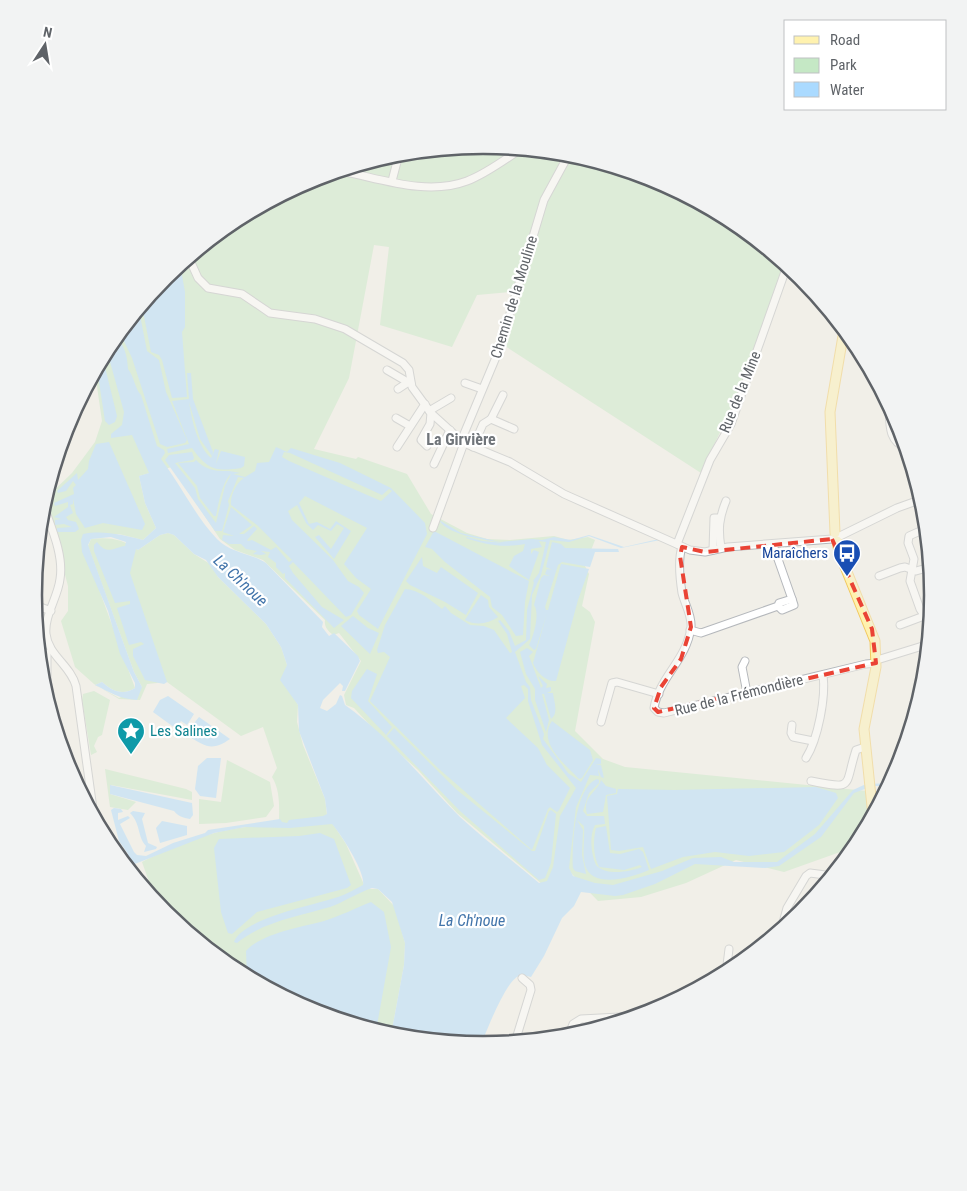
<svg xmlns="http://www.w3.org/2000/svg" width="967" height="1191" font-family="'Roboto Condensed',sans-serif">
  <rect width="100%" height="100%" fill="#f1efe8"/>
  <g fill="#c5e8c5">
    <path d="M484 146 572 154 656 180 734 222 784 263 742 385 701 473 505 346 522 291 477 295 452 347 380 325 389 247 374 245 349 378 314 449 356 459 358 457 407 474 431 514 467 533 487 539 510 540 554 536 568 540 588 537 595 540 585 566 589 574 582 606 590 612 595 622 575 731 603 759 625 767 867 791V828L857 846 784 872 736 860 686 883 641 897 598 901 569 871 542 884 457 813 418 770 380 736 354 708 346 705 344 695 361 661 339 633 333 635C328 631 324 627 325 620L263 560 235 550 220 539 172 467 139 476 145 503 156 528 143 540 119 534 81 540 135 688C123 696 112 691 102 682L95 685 119 698 142 687 134 672 88 546 91 539C110 537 122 539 138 550L160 535 168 533 174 535 194 554 210 564 218 577 266 624 281 647 287 665 286 672 289 690 298 705 297 722 303 745 325 799 327 815 346 844 366 889H378L395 907 405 943 404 965 391 1035 311 1011 233 969 165 913 157 904 142 862C184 841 232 822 279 827 279 810 281 791 272 777L277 768 263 727 241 736 167 682 147 684 140 700 119 699 94 684 75 667 61 621 68 611V586L45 499 72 473 95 442 102 421 95 373 110 345 166 277 234 221 312 180 396 154Z"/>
    <polygon points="94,691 110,700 102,735 98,737 94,746 97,752 91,755 82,700 83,694"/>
    <polygon points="227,760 270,782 274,806 266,817 226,823 199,824 199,799 221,802"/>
    <polygon points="105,769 186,789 192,792 192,800 111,785 110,794 136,802 128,810 110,807"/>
  </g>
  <g fill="#aadaff" fill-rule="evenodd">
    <polygon points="178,267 181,270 185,292 185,327 182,332 187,397 172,398 162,360 159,355 151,352 142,306 166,277"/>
    <polygon points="139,310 147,351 159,360 166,392 187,440 185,443 167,447 160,444 132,358 121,335"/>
    <path d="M117 336C125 349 127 354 128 369 134 376 135 389 141 395L157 446 164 450 165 453 161 459C181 485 195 516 217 539 230 553 251 553 266 563L323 622 322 627 329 636 334 633 358 656 360 661 345 691H342L343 686 340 683 323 700 320 708 327 711 336 704 340 695 342 696 345 705C389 736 422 779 460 817 485 840 513 861 539 883L547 881 553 867 560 816 576 788 542 745 528 701V689L524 685 521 686 525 698 506 718 538 748 547 765 570 788 559 810 557 812 550 807 548 809 532 850 439 769 370 701 390 657 384 652 378 653 377 650 385 625 405 589C420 590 430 600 442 609L445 606 451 613 470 625 484 626 494 630 510 653 512 652 507 634 498 621 500 620 509 631 515 646 526 640 527 610 534 582 533 581 539 573 546 542 539 541 542 547 531 549V554L534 550 539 552 529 580 509 566 514 556 523 551 525 544C503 548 486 545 466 538L467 537 482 541 505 543C488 540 448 536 439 520L461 533 500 542 532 539 542 540 554 537 571 540 589 535 624 547 659 539 660 540 621 548 589 536 569 542 550 540 541 575 532 595 530 639 515 652 526 682 530 687 531 700 544 734 543 739 568 773 581 782 596 758 601 759V764H595L601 765 604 778 601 777 598 769 599 776 590 775 576 807 569 868 573 876 595 883 613 885 662 871 693 858 721 857 734 862H777L815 834 853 790 866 784 891 783 889 786H873L854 793 821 837 779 866 765 868 695 864 655 884 623 895 615 896 581 892 574 906 562 918 544 956 531 977C527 976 523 975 519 976 506 980 486 1032 481 1045L391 1035 404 965 405 943 392 902 378 889 372 888C357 893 344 902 330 907 299 916 262 922 237 943L234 942C243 918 315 905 338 897 347 894 355 889 363 885 366 873 341 834 332 824L290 828 245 827 214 833 127 867 122 861 126 859 128 854 119 841 111 810 114 808 121 809 123 812 118 813V820L128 816 130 818 120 824 134 852 137 855 146 856 173 843 205 833 208 830 280 819 282 822 287 823 289 820 323 816 327 814 325 799 299 731 298 705 280 680 287 665 281 647 266 624 218 577 206 560 194 554 174 535 168 533 160 535 138 550 136 549 130 573 167 682 164 684 145 680 133 656V649L144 644 141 642 129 645 117 608 130 604V601L115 603 94 551V545L97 542C107 556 115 547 125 546L126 542 111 537 91 539 88 545 134 672 142 687 137 700C120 699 109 692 95 685L102 682C112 691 123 696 135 688V683L120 654 108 611 82 552 81 540 83 534C104 530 123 535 143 540L156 528 145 503 139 476 149 473 132 435 111 438V434L122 425 124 412 107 351Z"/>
    <polygon points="103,359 117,416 115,422 109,425 105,421 97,369"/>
    <path d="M187 373H191L193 399 213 452 212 456 200 439 189 402C192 421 197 445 211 458L215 449 219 450 216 464 221 451 245 457 244 466 241 468C215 472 207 469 192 448L168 453 167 449 189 444 172 401 189 399Z"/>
    <polygon points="109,442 145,524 142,530 103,523 85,528 76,514 73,498 73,504 70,505 73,513 66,517 68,520 76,522 79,529 75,532 57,532 57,528 72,527 64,524 55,525 55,520 61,519 54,517 68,507 68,502 55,506 54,503 74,494 73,488 76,485 73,481 66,491 58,493 57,491 77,473 78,480 88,469 89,461 96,444"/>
    <path d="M276 447 287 452 291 448 340 463 391 488 425 523 427 534 378 629 359 615 357 611 371 589 356 578 344 564 367 528 305 496 299 503 309 524 317 522 330 529 336 521 351 531 334 559 315 537 319 535 331 549 344 528 337 524 331 531 318 525 313 530 306 523 297 505 288 511 292 520 333 560 348 581 359 587 364 593 351 615 346 617 293 562 289 566 293 573 322 607 344 620 334 628 285 578V573L283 574 276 567V563L268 557 270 552 261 551 266 554 261 555 253 554 257 551 246 549 241 544H229L222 540 223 535 234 536 223 532 231 507 252 525 239 534H244L254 526 257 529 247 540 248 541 252 540 271 550 276 547 289 562 292 560 257 525 231 505C230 496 236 483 244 478L238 477 228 501 229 505 222 531H215L165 460 169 455 192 452 194 458 193 460 175 463 195 488 198 499 216 523 225 486 231 474C223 480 218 505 216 516H214L200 498 197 486 178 463 194 462 196 460C212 476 222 468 240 473L233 474 245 477 255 471 257 463 269 462ZM284 452 290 453 382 495 389 489 392 491 381 501 289 461 282 457Z"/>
    <polygon points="434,531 529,581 525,602 523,635 516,636 502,615 492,607 490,597 445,562 432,549 425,547"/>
    <path d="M552 542 561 544 565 548 618 549 619 552H595L590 567 562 562 558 565 545 607 546 610H548L561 564 589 569 578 600 556 681C546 682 537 673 533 663L547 613 536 649 534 650 529 645C534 636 540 613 534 605L541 578 544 575 550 576 545 574 547 569 552 570 546 567Z"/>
    <polygon points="422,557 423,566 437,573 441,567 478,593 466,615 445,602 410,585 406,581"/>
    <path d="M481 595 488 600 489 607 498 617C488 624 476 626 465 620Z"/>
    <polygon points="353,616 368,628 379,633 370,654 341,626"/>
    <path d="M527 648 533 652 529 656 541 688 543 686 538 676 547 684 546 688 551 687V691L547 693H553C554 702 559 713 551 719L544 694H542L549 720 546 732 535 700V689L526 674 520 652Z"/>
    <polygon points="367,669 377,674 368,701 392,727 386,735 351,698 352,691"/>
    <polygon points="168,696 194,714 187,725 181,721 175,728 153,712 160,700"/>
    <path d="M199 717 230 739C211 752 206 746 188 736L191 727Z"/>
    <path d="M552 721 590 750 593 760 582 778 579 779C565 764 537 743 552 721Z"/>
    <polygon points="394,728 457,790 532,851 535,851 549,811 551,810 556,814 551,863 545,878 539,880 460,811 387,736"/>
    <polygon points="207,758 221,758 216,798 200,796 195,789 198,766"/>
    <path d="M597 779 599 780V783L589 793 583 811 587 816H604L605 824 595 825C589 835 591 854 596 865 606 876 629 872 642 867L640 865 624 870 599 867C593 856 593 839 596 828L606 826 610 853 620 854 639 849 643 852 649 870C633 877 592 890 585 865 582 853 585 838 584 826L577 820 583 830 582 855 586 874 575 871 573 868C572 847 574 788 597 779Z"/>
    <path d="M601 780 606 786 616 789V793L606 795 603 812 587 814C582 796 598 792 601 780Z"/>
    <path d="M110 785 192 803 193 815 190 819C183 818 178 816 174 811L110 794Z"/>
    <polygon points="816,787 836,793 838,798 819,825 784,852 749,856 715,852 683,857 651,869 643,847 619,851 611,850 607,796 617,794 618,789 675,790"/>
    <path d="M133 811 145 813 142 819 148 843 157 847 156 849 144 852 146 846C137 836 141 824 130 813Z"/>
    <polygon points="162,821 187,826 187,835 160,843 156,828"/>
    <polygon points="320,833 334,839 351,885 347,888 257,912 232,934 228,933 221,912 214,848 219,839 299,836"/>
    <path d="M371 902 384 912 391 947 376 1031 311 1011 247 977 246 951C262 933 302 927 324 921 340 916 356 908 371 902Z"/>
  </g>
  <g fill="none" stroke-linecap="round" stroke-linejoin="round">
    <g stroke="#b5b8bc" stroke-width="9">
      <g id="minor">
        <path d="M341 171C382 179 427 196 467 181 486 174 504 160 521 149"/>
        <polyline points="392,181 399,154"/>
        <polyline points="189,258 198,278 208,288 242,294 270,313 315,319 345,329 403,363 409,370 412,387 431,413 464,443 510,462 564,494 690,550 705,552 728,547 832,539"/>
        <polyline points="387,370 411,384"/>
        <polyline points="465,383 482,389"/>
        <polyline points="398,389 407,383"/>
        <path d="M889 405C890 422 887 442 907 448"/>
        <polyline points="429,411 451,398"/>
        <polyline points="396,418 410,426"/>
        <polyline points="491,419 514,429"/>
        <polyline points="461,441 499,350 544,200 569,154"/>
        <polyline points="427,446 421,440 430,424 431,413"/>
        <polyline points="397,447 425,404"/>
        <polyline points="473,447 483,424 491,419 503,395"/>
        <polyline points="434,464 450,430"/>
        <path d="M43 504C51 527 64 555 60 579 58 597 44 616 46 634 48 655 71 666 76 686L94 816"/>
        <polyline points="433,528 464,443"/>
        <polyline points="927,528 909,536 908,543 914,559 910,581 920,609 930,624"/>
        <polyline points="840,536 897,508 922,499"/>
        <polyline points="677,544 710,460 731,424 787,266"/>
        <path d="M682 547C678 559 680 580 682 593 685 605 692 615 691 627 687 660 659 677 654 708L658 712 664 713 866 664 876 663"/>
        <path d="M721 548C718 529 719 518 726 501"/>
        <polyline points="713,550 714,518 719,518"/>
        <polyline points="879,576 900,568 905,567 916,571 930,567"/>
        <polyline points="35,605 51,611"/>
        <polyline points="778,606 782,610 794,605 792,599"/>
        <polyline points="900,625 932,613"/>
        <polyline points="690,630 701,633 778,606 779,603 792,599 773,545"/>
        <polyline points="38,636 46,637"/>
        <polyline points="47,653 47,691"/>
        <polyline points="877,660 929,644"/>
        <polyline points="745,661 742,667 747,693"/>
        <polyline points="601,722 612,683 617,682 659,694"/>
        <polyline points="792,725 791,733 793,737 813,741"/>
        <polyline points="911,726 912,726"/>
        <path d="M806 758C818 739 826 697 823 675"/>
        <path d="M811 781C855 790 844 787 856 750L865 747"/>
        <polyline points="781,930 787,908 806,876 810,873 833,876"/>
        <polyline points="726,973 729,949"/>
        <polyline points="568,1037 573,1024 581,1019 639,1016"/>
        <polyline points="515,1042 531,990 530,985 522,978"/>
        <polyline points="496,1043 497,1044"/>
      </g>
    </g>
    <g stroke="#f2c960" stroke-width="11">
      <g id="major">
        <polyline points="835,533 830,412 844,330"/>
        <polyline points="837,541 839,552 875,641 876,667 864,729 873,816"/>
      </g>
    </g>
    <use href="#minor" stroke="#fff" stroke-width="7"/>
    <use href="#major" stroke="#fff2af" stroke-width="9"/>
  </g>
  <path d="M0 0H967V1191H0ZM832 539 872 629 876 663 658 712 654 708 661 687 681 659 691 627 680 556 682 547 705 552Z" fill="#f1efe8" fill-opacity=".55" fill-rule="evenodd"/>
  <path fill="none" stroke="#ea4335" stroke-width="4" stroke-dasharray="10 6" stroke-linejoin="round" d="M832 539 872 629 876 663 658 712 654 708 661 687 681 659 691 627 680 556 682 547 705 552Z"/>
  <defs>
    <g id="bus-pin" transform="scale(1.4375)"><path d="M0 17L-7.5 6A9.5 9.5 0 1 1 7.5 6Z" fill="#1a4fb4" stroke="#fff"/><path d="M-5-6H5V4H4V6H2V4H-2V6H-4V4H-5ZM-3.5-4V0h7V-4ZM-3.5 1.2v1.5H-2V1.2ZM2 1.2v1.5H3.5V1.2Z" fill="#fff"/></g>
    <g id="sight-pin" transform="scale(1.4375)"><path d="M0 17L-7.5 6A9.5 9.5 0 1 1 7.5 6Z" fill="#0f9aa8" stroke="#fff"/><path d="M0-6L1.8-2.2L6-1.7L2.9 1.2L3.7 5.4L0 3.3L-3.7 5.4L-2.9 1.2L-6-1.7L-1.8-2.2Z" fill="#fff"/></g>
  </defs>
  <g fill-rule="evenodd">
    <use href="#bus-pin" x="847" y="553"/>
    <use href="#sight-pin" x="131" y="731"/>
  </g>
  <g text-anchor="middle" stroke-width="4.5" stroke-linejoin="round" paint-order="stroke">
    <g font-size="15" fill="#5f6368" stroke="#fff">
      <text transform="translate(514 297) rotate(-73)" y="5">Chemin de la Mouline</text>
      <text transform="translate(740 392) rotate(-68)" y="5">Rue de la Mine</text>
      <text transform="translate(739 695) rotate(-14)" y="5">Rue de la Frémondière</text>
    </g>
    <g font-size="15" fill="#164399" stroke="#fff" text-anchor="end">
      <text x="828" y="558">Maraîchers</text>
    </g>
    <g font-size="15" fill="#0d838f" stroke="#fff" text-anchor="start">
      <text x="150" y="736">Les Salines</text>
    </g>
    <g font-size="16" font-weight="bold" fill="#70757a" stroke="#fff">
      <text x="461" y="445">La Girvière</text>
    </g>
    <g font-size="16" font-style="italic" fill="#4174aa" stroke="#fff">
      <text transform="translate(241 580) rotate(43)" y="6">La Ch'noue</text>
      <text x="472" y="926">La Ch'noue</text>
    </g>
  </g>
  <path d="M0 0H967V1191H0ZM42 595a441 441 0 1 1 882 0a441 441 0 1 1-882 0Z" fill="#f2f3f3" fill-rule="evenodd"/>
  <path fill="none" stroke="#5f6368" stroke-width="2.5" d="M42 595a441 441 0 1 1 882 0a441 441 0 1 1-882 0Z"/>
  <rect x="784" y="20" width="162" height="90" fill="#ffffff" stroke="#bfc1c3"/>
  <rect x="794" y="36" width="25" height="8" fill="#fff2af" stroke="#bfc1c3"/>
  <text x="830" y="45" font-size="15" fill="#5f6368">Road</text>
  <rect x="794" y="58" width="25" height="15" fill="#c5e8c5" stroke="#bfc1c3"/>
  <text x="830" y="70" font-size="15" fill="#5f6368">Park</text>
  <rect x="794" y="82" width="25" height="15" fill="#aadaff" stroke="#bfc1c3"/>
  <text x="830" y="95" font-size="15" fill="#5f6368">Water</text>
  <g transform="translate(45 45) rotate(12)" stroke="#ffffff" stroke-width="4" paint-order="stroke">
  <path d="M0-4L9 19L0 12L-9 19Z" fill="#5f6368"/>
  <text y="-8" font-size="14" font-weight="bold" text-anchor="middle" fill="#5f6368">N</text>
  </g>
</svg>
